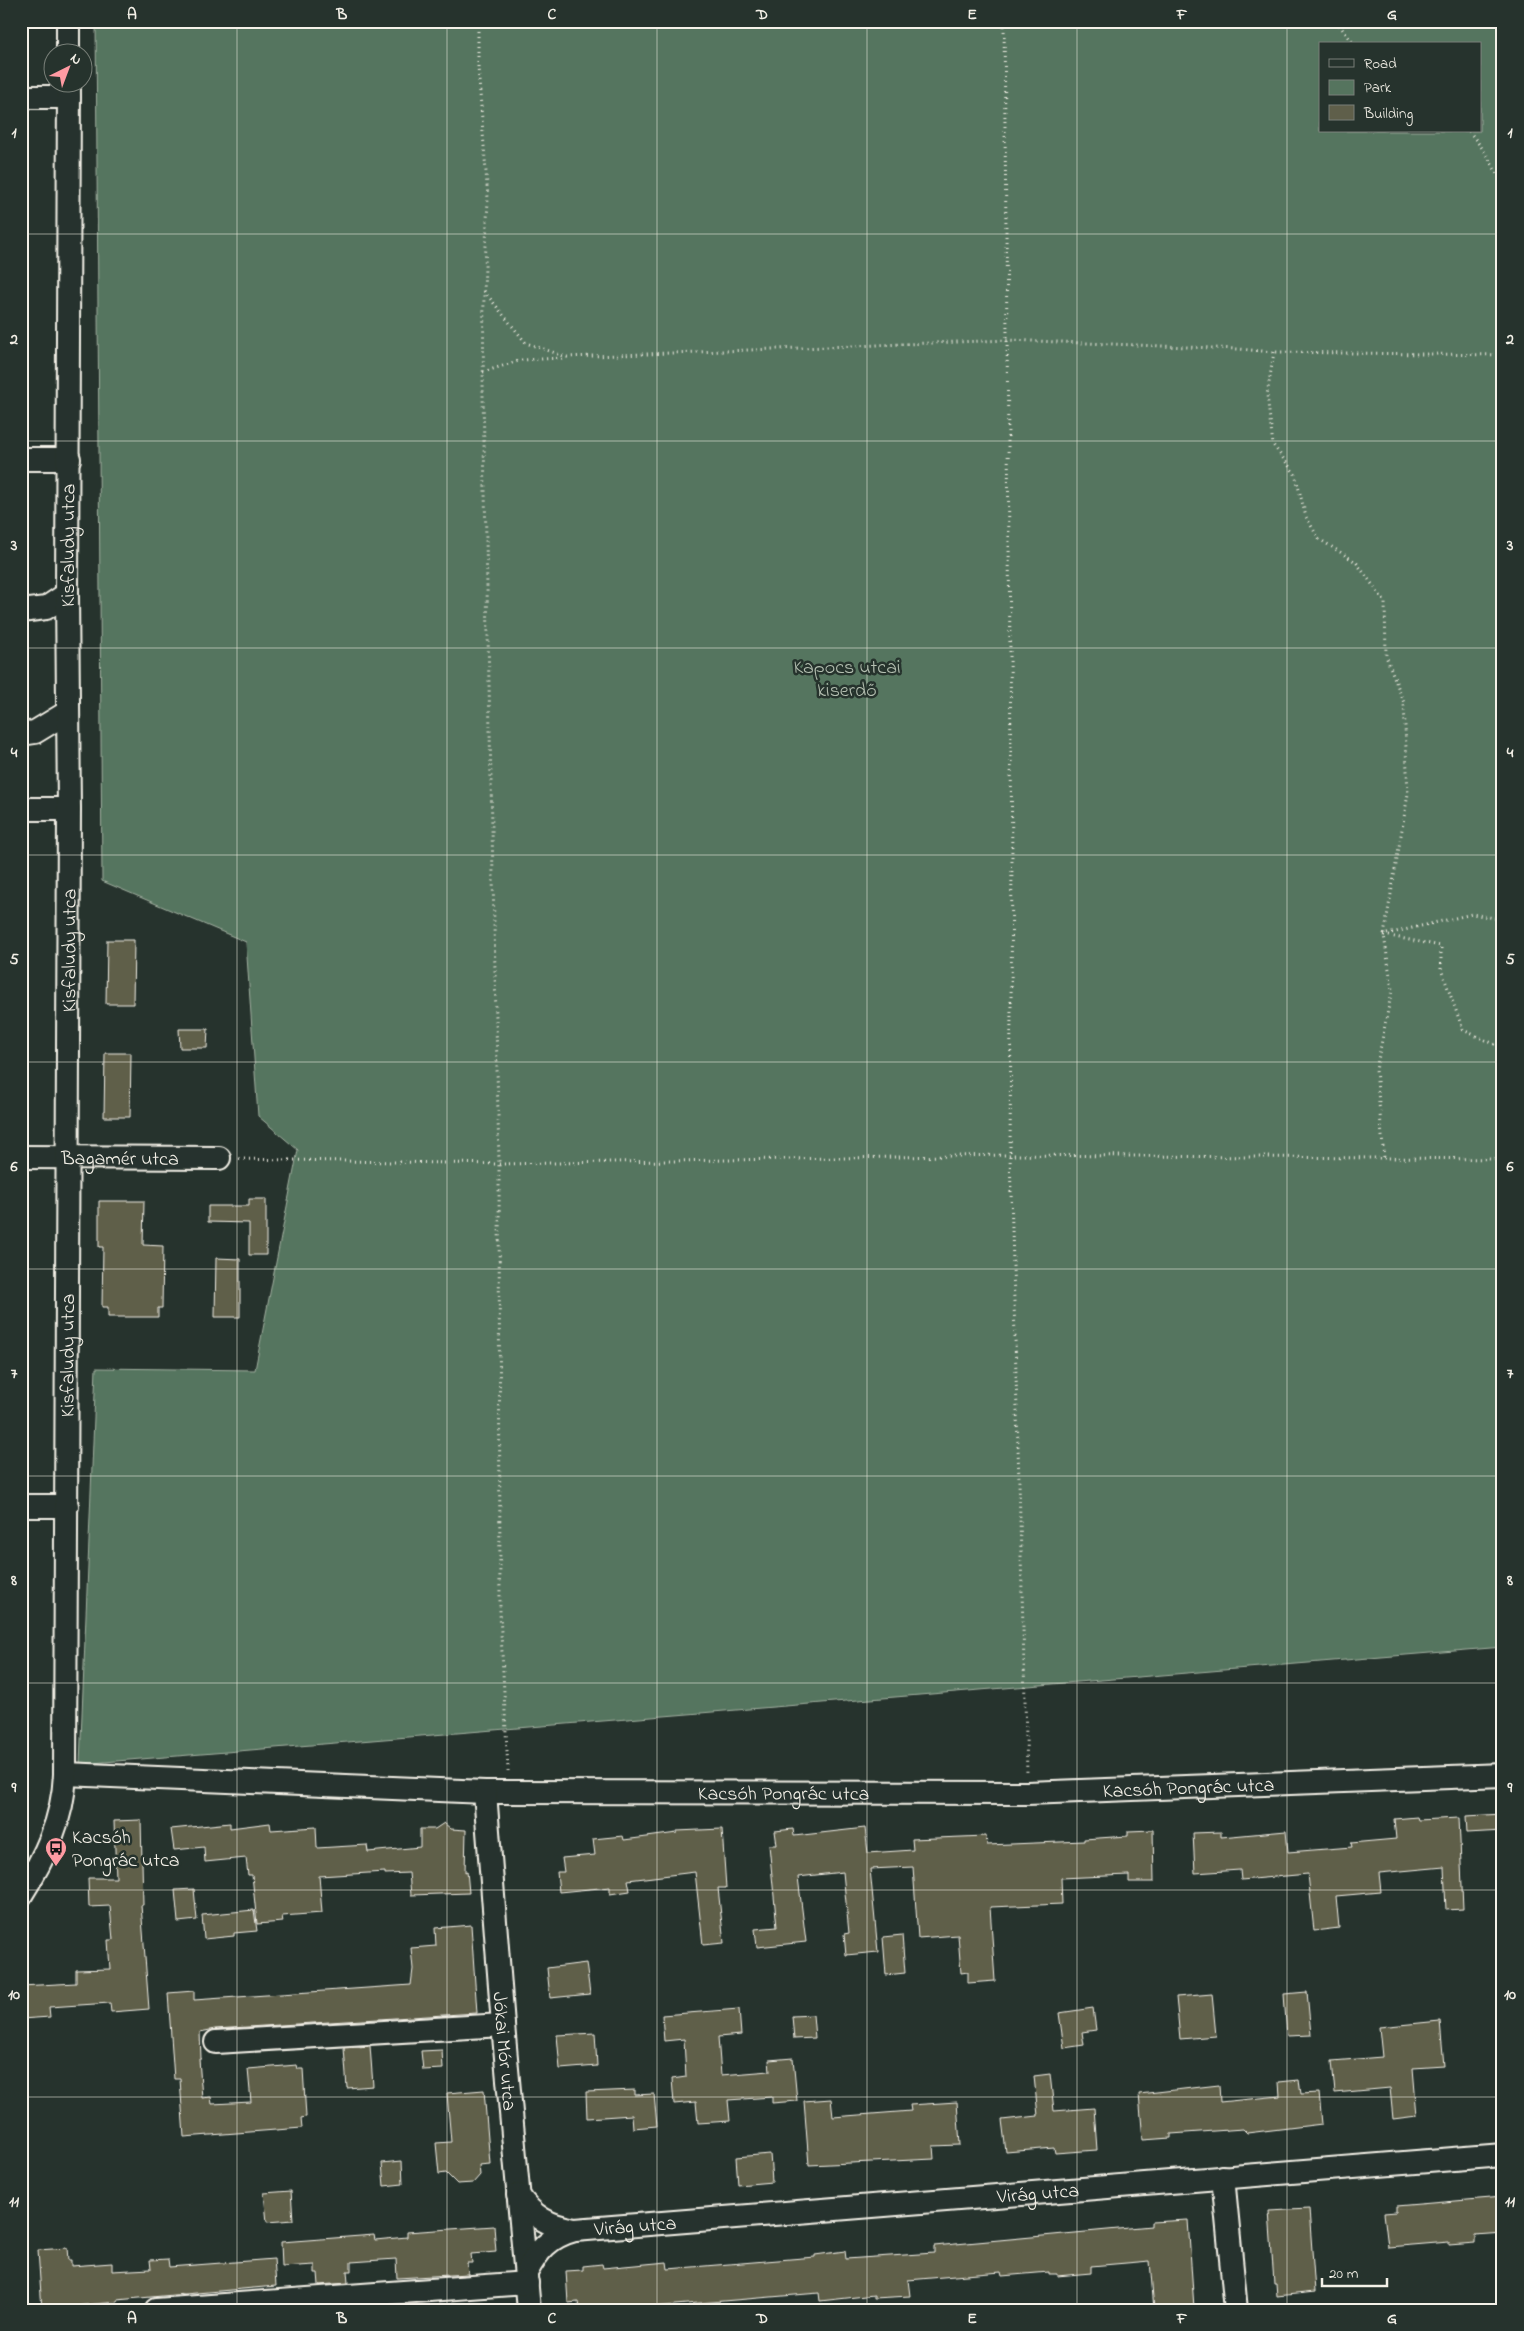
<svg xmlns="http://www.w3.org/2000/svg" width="1524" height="2331" font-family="'Indie Flower',sans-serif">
  <rect width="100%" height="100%" fill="#26332d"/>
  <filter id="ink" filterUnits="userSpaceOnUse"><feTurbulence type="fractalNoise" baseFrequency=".02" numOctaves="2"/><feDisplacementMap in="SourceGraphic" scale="10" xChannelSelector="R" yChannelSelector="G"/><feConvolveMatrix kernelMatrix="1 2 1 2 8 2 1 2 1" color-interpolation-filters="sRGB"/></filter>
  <g filter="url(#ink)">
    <path fill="#55745e" stroke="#a4b2a3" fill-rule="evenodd" d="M96 21H1503V1647L80 1764 96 1368 255 1370 298 1150 258 1116 246 942 102 881ZM1320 44H1480V131H1320Z"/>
    <g fill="#5f5f4a" stroke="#f4f1e8">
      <polygon points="107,940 134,940 133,1004 106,1004"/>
      <polygon points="179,1029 208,1029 207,1048 180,1048"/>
      <polygon points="105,1053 131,1053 130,1117 104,1117"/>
      <polygon points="249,1199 266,1199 266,1255 249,1255 249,1223 208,1222 208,1206 249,1206"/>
      <polygon points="99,1201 144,1201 143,1245 163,1246 162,1308 158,1308 158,1317 108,1317 108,1307 102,1307 103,1247 99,1247"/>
      <polygon points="216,1258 240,1259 240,1317 215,1317"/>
      <polygon points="1503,1814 1503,1831 1467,1833 1466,1816"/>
      <polygon points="1417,1817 1418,1820 1459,1818 1463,1909 1446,1910 1444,1867 1379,1873 1381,1892 1336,1896 1339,1928 1314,1931 1308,1874 1241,1880 1240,1870 1195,1873 1193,1833 1221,1832 1221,1837 1286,1831 1288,1852 1352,1847 1351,1843 1396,1839 1394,1819"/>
      <polygon points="141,1820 143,1905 141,1905 149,2009 111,2012 110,2003 49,2007 50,2017 21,2019 21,1986 76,1983 76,1970 110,1969 108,1940 113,1940 110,1906 89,1907 88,1878 116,1878 114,1821"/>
      <polygon points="230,1823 230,1828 270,1823 271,1830 316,1827 317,1848 367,1845 368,1852 420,1847 420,1829 435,1829 444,1823 451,1829 466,1830 465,1872 467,1871 469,1893 411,1895 409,1873 385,1874 385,1872 319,1876 322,1913 282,1916 283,1922 257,1924 252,1875 248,1875 246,1858 205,1862 204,1847 174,1850 171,1829"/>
      <polygon points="865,1828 868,1853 913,1850 912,1839 986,1836 987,1845 1084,1841 1084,1839 1128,1836 1128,1831 1153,1830 1154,1882 1129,1882 1129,1875 1061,1878 1062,1904 990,1907 995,1981 968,1983 968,1972 961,1973 958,1935 918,1938 913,1867 870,1869 878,1952 846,1955 844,1934 849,1933 843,1872 798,1877 806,1942 757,1947 755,1929 777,1927 769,1845 777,1845 775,1831 793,1829 794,1836"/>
      <polygon points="722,1829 726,1888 718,1888 724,1943 703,1945 695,1872 628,1880 630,1891 610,1894 610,1887 559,1892 557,1872 564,1872 562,1858 595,1855 593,1839 623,1836 624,1840 677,1833 677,1831"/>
      <polygon points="194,1889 197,1920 178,1922 175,1890"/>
      <polygon points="254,1910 257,1931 234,1933 234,1936 204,1939 202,1915"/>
      <polygon points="471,1925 477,2013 215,2029 200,2032 201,2059 199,2059 202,2098 211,2097 212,2104 251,2102 248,2069 297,2065 298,2069 303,2069 306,2117 301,2118 302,2128 184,2137 180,2079 174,2079 168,1993 194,1991 194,2000 411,1985 413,1969 411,1948 436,1946 435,1928"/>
      <polygon points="902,1935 905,1973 886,1975 883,1937"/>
      <polygon points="586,1963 590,1994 550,1998 547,1968"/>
      <polygon points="1307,1992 1311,2035 1287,2036 1284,1994"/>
      <polygon points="1212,1994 1216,2036 1180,2039 1176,1997"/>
      <polygon points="1093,2008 1096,2030 1082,2032 1084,2045 1064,2048 1059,2013"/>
      <polygon points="739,2009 741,2035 718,2037 721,2075 770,2071 769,2060 793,2058 797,2101 772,2103 772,2097 728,2100 730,2121 698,2123 696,2102 674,2104 672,2079 686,2077 684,2039 664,2041 662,2015"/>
      <polygon points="813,2015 815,2038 794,2039 792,2016"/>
      <polygon points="1440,2021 1444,2066 1413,2068 1417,2116 1393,2119 1390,2088 1335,2093 1332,2061 1382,2057 1379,2027"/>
      <polygon points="595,2033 597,2066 560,2069 557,2035"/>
      <polygon points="370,2046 373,2086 347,2088 344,2048"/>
      <polygon points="442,2050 443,2069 423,2070 421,2051"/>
      <polygon points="1050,2074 1054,2111 1094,2108 1097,2150 1055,2153 1054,2148 1006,2152 1002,2120 1038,2116 1034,2076"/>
      <polygon points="1299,2080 1301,2094 1319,2093 1322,2124 1247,2133 1243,2129 1171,2134 1171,2138 1143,2140 1139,2094 1219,2085 1220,2102 1280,2096 1279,2082"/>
      <polygon points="484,2090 490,2164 479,2165 480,2175 473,2183 457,2184 446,2173 439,2174 436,2143 451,2142 447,2093"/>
      <polygon points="635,2090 635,2095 654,2094 657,2126 633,2128 632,2115 587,2118 586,2092"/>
      <polygon points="831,2099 833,2117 911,2111 910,2105 957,2102 960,2145 933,2146 934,2159 809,2165 804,2101"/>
      <polygon points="770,2154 772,2182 738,2185 736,2157"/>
      <polygon points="402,2161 403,2184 384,2186 382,2163"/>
      <polygon points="291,2191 293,2220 267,2222 264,2193"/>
      <polygon points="1503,2197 1503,2233 1475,2235 1475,2243 1449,2245 1449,2242 1388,2247 1384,2213 1396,2212 1396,2206"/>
      <polygon points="1309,2209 1315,2292 1277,2296 1276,2283 1274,2283 1269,2211"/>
      <polygon points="1188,2220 1194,2308 1154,2310 1150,2261 1091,2266 1091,2273 1057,2276 1057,2274 1049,2274 1049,2272 1002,2276 1001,2272 908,2280 910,2296 874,2298 874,2295 820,2301 819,2293 651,2307 651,2310 584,2310 584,2308 579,2308 578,2302 568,2303 566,2271 583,2270 583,2266 602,2264 603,2268 667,2262 668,2269 815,2257 815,2255 845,2251 846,2259 934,2253 934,2246 1151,2226 1151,2222"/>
      <polygon points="494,2226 496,2252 471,2254 472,2263 467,2263 468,2274 397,2278 396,2259 351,2262 351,2271 347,2271 348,2283 319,2285 318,2273 315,2273 315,2265 282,2267 281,2242 374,2235 375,2240 407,2237 407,2232"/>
      <polygon points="67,2248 68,2260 71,2260 71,2266 112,2263 112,2271 151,2269 150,2260 168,2259 169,2267 274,2259 276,2286 117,2300 117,2302 74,2306 75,2310 42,2310 38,2250"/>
    </g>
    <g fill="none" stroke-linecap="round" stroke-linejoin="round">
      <g stroke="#f4f1e8" stroke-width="26">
        <g id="minor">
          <polyline points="68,21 68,52"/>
          <polyline points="21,97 69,97"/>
          <polyline points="21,459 69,459"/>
          <polyline points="21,611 46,608 67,594"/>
          <polyline points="21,734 35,732 68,712"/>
          <polyline points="21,809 69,809"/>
          <path id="s1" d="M21 1157 219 1158"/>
          <polyline points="21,1506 67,1506"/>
          <path id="s2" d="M65 1774 485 1792 1027 1793 1503 1775"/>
          <path id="s3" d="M485 1792 503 2025 529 2310"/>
          <path id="s4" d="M21 1895C45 1857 63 1820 65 1774L69 809 67 594 69 82"/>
          <polyline points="216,2042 503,2025"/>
          <polyline points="1223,2177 1236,2310"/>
          <path d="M518 2195C533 2217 549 2226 575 2230"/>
          <path id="s5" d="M526 2273C538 2250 549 2237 575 2230L1503 2155"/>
          <polyline points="156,2310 527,2283"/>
        </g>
      </g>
      <g stroke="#f4f1e8" stroke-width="3" stroke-dasharray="1 4" stroke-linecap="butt">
        <polyline points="478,21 478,67 488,198 484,291 483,395 499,1164 500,1613 508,1771"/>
        <polyline points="1004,21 1012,858 1010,1155 1027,1773"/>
        <polyline points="1336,21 1354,44"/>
        <polyline points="1469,131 1485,152 1503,184"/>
        <polyline points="484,291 526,343 567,357 1008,340 1239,349 1274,352 1503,355"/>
        <polyline points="1274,352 1267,395 1273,445 1295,474 1306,517 1319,539 1356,562 1385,602 1386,656 1404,703 1408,794 1384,935 1392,990 1376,1070 1384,1158"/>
        <polyline points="483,372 522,360 564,358"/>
        <polyline points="1387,934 1472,914 1500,919 1503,923"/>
        <polyline points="1384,935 1441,946 1441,969 1463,1030 1503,1048"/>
        <polyline points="239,1159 499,1164 1010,1155 1503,1159"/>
      </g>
      <use href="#minor" stroke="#26332d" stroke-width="22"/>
    </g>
  </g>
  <path fill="none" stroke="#f4f1e8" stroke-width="1" stroke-opacity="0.55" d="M237 21V2310M447 21V2310M657 21V2310M867 21V2310M1077 21V2310M1287 21V2310M21 234H1503M21 441H1503M21 648H1503M21 855H1503M21 1062H1503M21 1269H1503M21 1476H1503M21 1683H1503M21 1890H1503M21 2097H1503"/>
  <defs>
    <g id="bus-pin" transform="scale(1.125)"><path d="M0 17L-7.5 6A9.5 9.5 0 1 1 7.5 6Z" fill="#ff9aa2" stroke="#26332d"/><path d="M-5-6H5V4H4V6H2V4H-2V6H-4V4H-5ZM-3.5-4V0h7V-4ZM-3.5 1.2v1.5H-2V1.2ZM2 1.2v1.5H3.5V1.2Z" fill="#111"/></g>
  </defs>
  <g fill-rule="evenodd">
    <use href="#bus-pin" x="56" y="1848"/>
  </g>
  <g text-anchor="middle" stroke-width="5" stroke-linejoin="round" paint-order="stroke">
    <g font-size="20" fill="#f4f1e8" stroke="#26332d">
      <text dy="7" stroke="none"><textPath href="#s4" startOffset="1359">Kisfaludy utca</textPath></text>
      <text dy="7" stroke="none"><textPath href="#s4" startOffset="954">Kisfaludy utca</textPath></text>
      <text dy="7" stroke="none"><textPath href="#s1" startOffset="99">Bagamér utca</textPath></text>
      <text dy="7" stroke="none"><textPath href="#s4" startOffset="549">Kisfaludy utca</textPath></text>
      <text dy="7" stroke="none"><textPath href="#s2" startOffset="1124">Kacsóh Pongrác utca</textPath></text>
      <text dy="7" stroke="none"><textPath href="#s2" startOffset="719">Kacsóh Pongrác utca</textPath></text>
      <text dy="7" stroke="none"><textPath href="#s3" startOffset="260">Jókai Mór utca</textPath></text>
      <text dy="7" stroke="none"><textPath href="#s5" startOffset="532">Virág utca</textPath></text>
      <text dy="7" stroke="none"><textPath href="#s5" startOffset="128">Virág utca</textPath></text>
    </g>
    <g font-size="20" fill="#b4bfb1" stroke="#26332d">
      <text x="847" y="673">Kapocs utcai<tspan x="847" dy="23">kiserdő</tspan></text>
    </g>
    <g font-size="20" fill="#f4f1e8" stroke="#26332d" text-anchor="start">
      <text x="72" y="1843">Kacsóh<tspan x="72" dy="23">Pongrác utca</tspan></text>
    </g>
  </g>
  <rect width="1524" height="2331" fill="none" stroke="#26332d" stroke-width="55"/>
  <rect x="1319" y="42" width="162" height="90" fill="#26332d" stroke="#787f78"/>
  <rect x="1329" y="59" width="25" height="8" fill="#26332d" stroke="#787f78"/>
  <text x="1364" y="68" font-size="15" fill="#f4f1e8">Road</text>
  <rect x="1329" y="80" width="25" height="15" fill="#55745e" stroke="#787f78"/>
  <text x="1364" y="92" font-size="15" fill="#f4f1e8">Park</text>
  <rect x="1329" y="105" width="25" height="15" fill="#5f5f4a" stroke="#787f78"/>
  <text x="1364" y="118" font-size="15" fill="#f4f1e8">Building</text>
  <g transform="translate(68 68) rotate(42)"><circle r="24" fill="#26332d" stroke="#787f78"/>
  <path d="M0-4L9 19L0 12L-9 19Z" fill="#ff9aa2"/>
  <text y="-8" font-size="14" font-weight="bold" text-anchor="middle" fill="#f4f1e8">N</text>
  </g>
  <path d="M1322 2278v8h65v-8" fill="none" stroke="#f4f1e8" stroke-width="2.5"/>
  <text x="1329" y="2278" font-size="15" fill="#f4f1e8" stroke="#26332d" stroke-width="4" paint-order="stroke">20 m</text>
  <rect x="28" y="28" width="1468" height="2276" fill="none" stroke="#f4f1e8" stroke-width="2"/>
  <g font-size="16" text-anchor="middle" font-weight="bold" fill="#f4f1e8">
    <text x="132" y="19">A</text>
    <text x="342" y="19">B</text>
    <text x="552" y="19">C</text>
    <text x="762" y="19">D</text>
    <text x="972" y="19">E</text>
    <text x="1182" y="19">F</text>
    <text x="1392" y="19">G</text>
    <text x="14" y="137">1</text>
    <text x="1510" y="137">1</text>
    <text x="14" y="344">2</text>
    <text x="1510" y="344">2</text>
    <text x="14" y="550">3</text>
    <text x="1510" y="550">3</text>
    <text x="14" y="757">4</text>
    <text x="1510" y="757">4</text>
    <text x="14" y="964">5</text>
    <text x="1510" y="964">5</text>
    <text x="14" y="1171">6</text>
    <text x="1510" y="1171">6</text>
    <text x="14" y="1378">7</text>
    <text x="1510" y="1378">7</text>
    <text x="14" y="1585">8</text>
    <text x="1510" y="1585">8</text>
    <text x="14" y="1792">9</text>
    <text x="1510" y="1792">9</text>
    <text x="14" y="1999">10</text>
    <text x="1510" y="1999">10</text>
    <text x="14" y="2206">11</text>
    <text x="1510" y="2206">11</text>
    <text x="132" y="2323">A</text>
    <text x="342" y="2323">B</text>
    <text x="552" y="2323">C</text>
    <text x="762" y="2323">D</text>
    <text x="972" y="2323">E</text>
    <text x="1182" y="2323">F</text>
    <text x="1392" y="2323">G</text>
  </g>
</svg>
